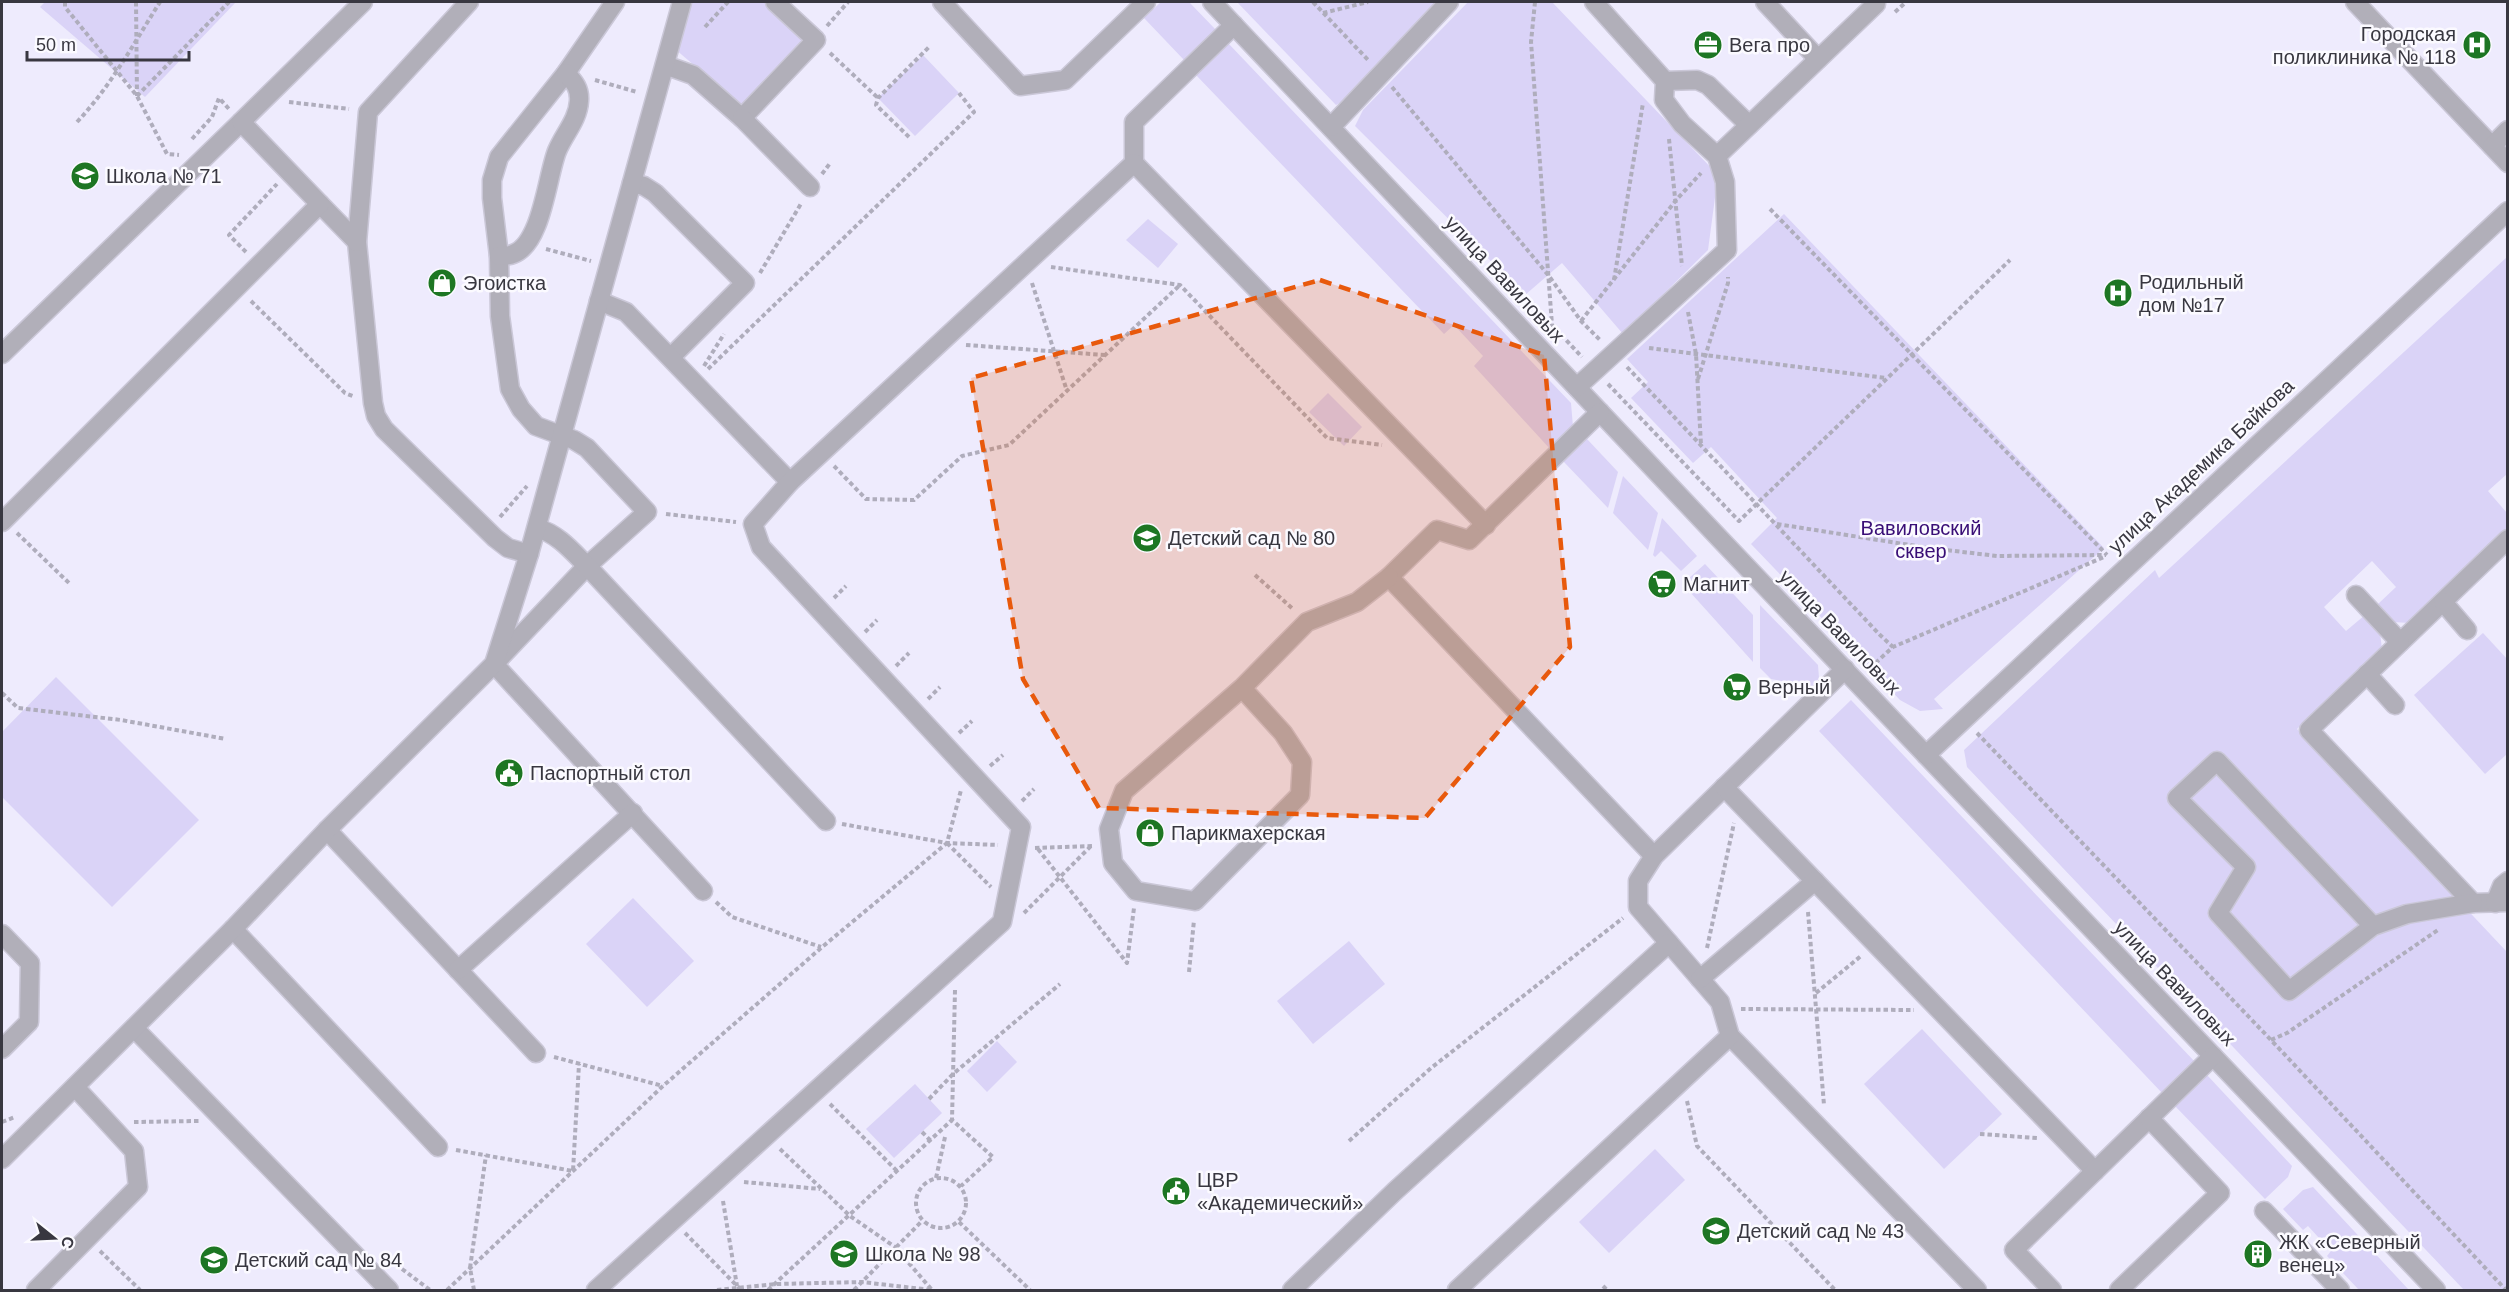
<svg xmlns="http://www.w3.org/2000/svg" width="2509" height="1292" font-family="Arial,sans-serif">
  <rect width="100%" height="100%" fill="#eeebfd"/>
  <g fill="#dad3f7">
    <polygon points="45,2 236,2 145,97 40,7"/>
    <polygon points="690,2 764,2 803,39 742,106 675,49"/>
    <polygon points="1161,2 1189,2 1216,30 1185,61 1144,18"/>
    <polygon points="1237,2 1438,2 1349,98 1336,105"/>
    <polygon points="1468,2 1552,2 1718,175 1708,250 1623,334 1562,263 1525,295 1355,126 1363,110"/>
    <polygon points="1228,43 1571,403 1573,427 1551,450 1474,366 1483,356 1454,325 1444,334 1196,75"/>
    <polygon points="923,55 959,93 915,136 878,98"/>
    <polygon points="1784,214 2104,548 1934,699 1943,709 1920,711 1900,700 1751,544 1777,518 1711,447 1693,463 1631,398 1648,382 1627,359"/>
    <polygon points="1148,219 1178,244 1158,268 1126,240"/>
    <polygon points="2507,257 2507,474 2488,491 2507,513 2507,530 2410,623 2392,622 2377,605 2396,587 2372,561 2324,607 2346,631 2365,615 2380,633 2382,649 2297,729 2507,952 2507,1290 2464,1290 1967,767 1964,750 2155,570 2159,578"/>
    <polygon points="1328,393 1362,427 1344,446 1309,412"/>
    <polygon points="1587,439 1618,472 1608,508 1563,461"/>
    <polygon points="1623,476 1658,513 1648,550 1613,513"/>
    <polygon points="1662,518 1697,556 1681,571 1661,551 1655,557 1653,555"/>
    <polygon points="1705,564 1753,615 1753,662 1690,592 1694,587 1688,579"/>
    <polygon points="1760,605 1818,665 1819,678 1812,687 1771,679 1760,668"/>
    <polygon points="2483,633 2508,660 2507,754 2485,774 2414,695"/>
    <polygon points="56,677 199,820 112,907 2,797 2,732"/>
    <polygon points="1851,700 2196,1063 2163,1094 1819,731"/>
    <polygon points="633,898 694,961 647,1007 586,944"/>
    <polygon points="1349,941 1385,984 1313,1044 1277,1001"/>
    <polygon points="1922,1029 2002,1114 1944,1169 1864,1084"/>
    <polygon points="997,1041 1017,1062 987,1092 967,1071"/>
    <polygon points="2207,1075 2292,1166 2288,1177 2265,1199 2175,1106"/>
    <polygon points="915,1084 942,1113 894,1158 866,1129"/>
    <polygon points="1655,1149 1685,1180 1609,1253 1579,1222"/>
    <polygon points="2313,1187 2409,1290 2359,1290 2327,1256 2331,1251 2308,1226 2303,1230 2283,1209 2303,1190"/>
  </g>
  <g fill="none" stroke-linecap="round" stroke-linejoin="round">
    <g stroke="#cac7d7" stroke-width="21">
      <g id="minor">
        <polyline points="469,2 368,112 357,242 373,403 376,416 384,429 495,538 508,548 529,554"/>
        <polyline points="615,2 566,73 499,157 492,180 492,198 499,256 500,316 510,389 521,409 536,426 574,440 587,448 647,512 587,566 494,664 703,891"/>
        <polyline points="942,2 1020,86 1065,80 1146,2"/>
        <polyline points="1212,2 1721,540 2436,1290"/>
        <polyline points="1765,2 1818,59"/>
        <polyline points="2355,2 2508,163"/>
        <polyline points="665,65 693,75 742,118 816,40 775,2"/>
        <polyline points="1665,81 1697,80 1708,85 1749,125"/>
        <polyline points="742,118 810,187"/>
        <polyline points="1331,127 1449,2"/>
        <polyline points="2492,146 2508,130"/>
        <polyline points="1717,156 1876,4"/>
        <polyline points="1134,163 1134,122 1234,25"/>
        <polyline points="632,183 644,186 655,193 745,283 671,357"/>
        <polyline points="320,204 357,242"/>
        <path d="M499 256C503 256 509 256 513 254 542 244 547 176 557 151 564 134 578 120 579 101 580 88 574 82 566 73"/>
        <polyline points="599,301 626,312 790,482"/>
        <polyline points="2,354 241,122"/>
        <polyline points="1577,387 1727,250 1725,182 1717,156 1682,124 1664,100 1665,81 1594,2"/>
        <polyline points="1600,412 1469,540 1437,530 1389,577 1654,856"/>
        <polyline points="2,522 320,204 241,122 363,2"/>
        <path d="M537 528C558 534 572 551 587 566L826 821"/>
        <polyline points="2508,539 2309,730 2473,903 2508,902"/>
        <polyline points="2356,595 2400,642"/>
        <polyline points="2443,602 2467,630"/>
        <polyline points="1845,669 1654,856 1638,881 1638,907 1720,1002 1730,1036 1977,1290"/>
        <polyline points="2367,674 2395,705"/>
        <polyline points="1242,688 1283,733 1302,762 1300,795 1195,901 1136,891 1113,863 1109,829 1124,791 1242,688 1307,622 1357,602 1389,577"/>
        <polyline points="1926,755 2508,211"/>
        <polyline points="1724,787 2095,1171"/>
        <polyline points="327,830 536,1053"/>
        <polyline points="2495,903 2502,886 2508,881"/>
        <polyline points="2373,926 2289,991 2218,913 2246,867 2177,798 2217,761 2373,926 2407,914 2473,903"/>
        <polyline points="233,929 438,1147"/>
        <polyline points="2,934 30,963 29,1022 2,1049"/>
        <polyline points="458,970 633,813"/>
        <polyline points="1700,979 1815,881"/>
        <polyline points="134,1028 389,1290"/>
        <polyline points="2,1159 233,929 327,830 494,664 529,554 682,2"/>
        <polyline points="2264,1211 2340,1290"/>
        <polyline points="36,1290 138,1187 134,1151 75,1087"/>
        <polyline points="596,1290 1002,922 1021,827 761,547 753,524 790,482 1134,163 1486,525"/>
        <polyline points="1292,1290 1395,1191 1669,943"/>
        <polyline points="1457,1290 1730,1036"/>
        <polyline points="2052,1290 2014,1250 2213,1056"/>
        <polyline points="2119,1290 2220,1193 2149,1118"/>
      </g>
    </g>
    <g stroke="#afadbc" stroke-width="4" stroke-dasharray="4.5 3" stroke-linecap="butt">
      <polyline points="65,2 65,7 137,96 167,154 179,155"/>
      <polyline points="136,2 137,96"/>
      <polyline points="1313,2 1369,61"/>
      <polyline points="1535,2 1531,42 1552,325 1582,357"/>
      <polyline points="1895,12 1906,2"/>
      <polyline points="1323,13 1368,2"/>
      <polyline points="827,26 848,2"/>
      <polyline points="705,27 728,2"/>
      <polyline points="830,53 878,98"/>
      <polyline points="595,80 637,92"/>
      <polyline points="1392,87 1549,276 1581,321 1601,341"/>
      <polyline points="137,96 229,2"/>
      <polyline points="289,102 349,109"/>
      <path d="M77 122C111 86 134 43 160 2"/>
      <polyline points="909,137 876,105 878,98 930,46"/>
      <polyline points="192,139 212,117 219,98 229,109"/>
      <polyline points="1669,139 1682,266"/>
      <polyline points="822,174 831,162"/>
      <polyline points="1770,209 2107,555"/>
      <polyline points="546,249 591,261"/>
      <polyline points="246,252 229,235 277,184"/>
      <polyline points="1051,267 1180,285 1327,438 1382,445"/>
      <polyline points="760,273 802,202"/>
      <polyline points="1614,280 1643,103"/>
      <polyline points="1032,283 1067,391"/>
      <polyline points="251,301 345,393 355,397"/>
      <polyline points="1688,312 1696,354 1701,445"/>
      <polyline points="1581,321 1677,199 1701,173"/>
      <polyline points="966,345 1105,355"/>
      <polyline points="1649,348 1886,378"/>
      <polyline points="704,366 724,334"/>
      <polyline points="1627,367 1880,635 1893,647"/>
      <polyline points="708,369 974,112 959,93"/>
      <polyline points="1698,379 1728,283 1728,277"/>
      <polyline points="1608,384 1739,521 2010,260"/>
      <polyline points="834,466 866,499 914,500 962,456 1009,445 1180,285"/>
      <polyline points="666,514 736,522"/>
      <polyline points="500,517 527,486"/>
      <polyline points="1777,524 1929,548 1997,556 2106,555"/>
      <polyline points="17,533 69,583"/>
      <polyline points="1255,575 1294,610"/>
      <polyline points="834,598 846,586"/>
      <polyline points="865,632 877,620"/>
      <polyline points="896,666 909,653"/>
      <polyline points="1870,668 1893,647 2104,557"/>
      <polyline points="2,693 18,708 121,720 226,739"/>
      <polyline points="928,699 940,687"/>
      <polyline points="959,733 972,721"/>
      <polyline points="1977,733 2271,1040 2506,1290"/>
      <polyline points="990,766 1003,755"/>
      <polyline points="1022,801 1034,789"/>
      <polyline points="842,824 947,843 998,845"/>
      <polyline points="947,843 991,887"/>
      <polyline points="1035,848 1092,846"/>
      <polyline points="1038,849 1127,963 1134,908"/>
      <polyline points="716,902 732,917 821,947"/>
      <polyline points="1808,912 1824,1105"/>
      <polyline points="1024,913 1091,846"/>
      <polyline points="1707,948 1734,823"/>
      <polyline points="1189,972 1194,920"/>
      <polyline points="955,990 952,1120 993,1157 961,1186"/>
      <polyline points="1816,993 1861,956"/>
      <polyline points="1741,1009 1914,1010"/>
      <polyline points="2271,1040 2287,1033 2438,930"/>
      <polyline points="554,1057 663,1086"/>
      <polyline points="929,1099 953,1074 1060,984"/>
      <polyline points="1687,1101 1697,1146 1835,1290"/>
      <polyline points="830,1104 897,1171"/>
      <polyline points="2,1122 15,1117"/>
      <polyline points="134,1122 199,1121"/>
      <polyline points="922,1132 931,1141"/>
      <polyline points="1980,1134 2037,1138"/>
      <polyline points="1349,1141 1431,1068 1623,918"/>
      <polyline points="780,1149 850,1216 895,1247 932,1290"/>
      <polyline points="456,1150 573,1171 579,1064"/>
      <circle cx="941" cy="1203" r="25"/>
      <polyline points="936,1178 945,1137"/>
      <polyline points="744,1182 820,1189"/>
      <polyline points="723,1201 737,1286"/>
      <polyline points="959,1222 1030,1290"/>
      <polyline points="685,1233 741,1290"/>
      <polyline points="100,1251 140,1290"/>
      <polyline points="390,1260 430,1290"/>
      <polyline points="1603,1286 1607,1290"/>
      <polyline points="447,1290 663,1086 821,948 947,843 961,790"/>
      <polyline points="474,1290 470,1268 486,1155"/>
      <polyline points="717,1290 776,1284 862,1282 931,1290"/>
      <polyline points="768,1290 952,1120"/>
      <polyline points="854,1290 922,1221"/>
    </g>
    <use href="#minor" stroke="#b1afb9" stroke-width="18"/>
  </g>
  <path fill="#e8590c" fill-opacity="0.2" stroke="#e8590c" stroke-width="4.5" stroke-dasharray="12 8" stroke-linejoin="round" d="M1320 280 1544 355 1570 647 1425 818 1099 808 1023 679 971 378Z"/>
  <defs>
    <g id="office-disc" transform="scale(1.5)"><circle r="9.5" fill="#1d7623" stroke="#fbfaff"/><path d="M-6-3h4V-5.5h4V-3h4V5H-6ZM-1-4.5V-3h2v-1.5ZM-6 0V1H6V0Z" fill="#fff"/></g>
    <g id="hospital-disc" transform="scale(1.5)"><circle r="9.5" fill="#1d7623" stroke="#fbfaff"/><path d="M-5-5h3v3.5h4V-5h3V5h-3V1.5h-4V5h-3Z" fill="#fff"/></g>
    <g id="school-disc" transform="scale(1.5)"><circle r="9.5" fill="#1d7623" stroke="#fbfaff"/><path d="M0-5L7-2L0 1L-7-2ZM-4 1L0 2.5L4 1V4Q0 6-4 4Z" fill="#fff"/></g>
    <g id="shop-disc" transform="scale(1.5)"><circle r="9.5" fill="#1d7623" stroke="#fbfaff"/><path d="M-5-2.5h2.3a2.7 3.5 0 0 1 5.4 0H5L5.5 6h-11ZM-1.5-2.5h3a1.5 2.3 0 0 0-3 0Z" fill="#fff"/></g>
    <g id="supermarket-disc" transform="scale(1.5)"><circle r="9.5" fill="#1d7623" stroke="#fbfaff"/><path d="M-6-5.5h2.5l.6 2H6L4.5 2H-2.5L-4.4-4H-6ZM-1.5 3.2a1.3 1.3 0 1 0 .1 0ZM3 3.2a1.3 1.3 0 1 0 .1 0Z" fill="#fff"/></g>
    <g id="civic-disc" transform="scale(1.5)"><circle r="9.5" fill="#1d7623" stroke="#fbfaff"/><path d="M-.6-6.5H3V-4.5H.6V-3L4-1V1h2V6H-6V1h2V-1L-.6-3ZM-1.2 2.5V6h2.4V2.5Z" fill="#fff"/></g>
    <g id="building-disc" transform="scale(1.5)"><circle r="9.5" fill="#1d7623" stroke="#fbfaff"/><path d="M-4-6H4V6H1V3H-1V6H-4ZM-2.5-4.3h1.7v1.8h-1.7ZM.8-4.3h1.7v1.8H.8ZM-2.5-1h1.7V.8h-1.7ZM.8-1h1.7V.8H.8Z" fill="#fff"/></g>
  </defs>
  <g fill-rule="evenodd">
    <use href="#office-disc" x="1708" y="45"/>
    <use href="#hospital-disc" x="2477" y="45"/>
    <use href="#school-disc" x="85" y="176"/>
    <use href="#shop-disc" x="442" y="283"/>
    <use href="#hospital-disc" x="2118" y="293"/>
    <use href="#school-disc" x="1147" y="538"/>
    <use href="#supermarket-disc" x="1662" y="584"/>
    <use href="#supermarket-disc" x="1737" y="687"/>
    <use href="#civic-disc" x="509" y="773"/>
    <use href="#shop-disc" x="1150" y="833"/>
    <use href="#civic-disc" x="1176" y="1191"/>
    <use href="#school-disc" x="1716" y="1231"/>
    <use href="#school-disc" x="844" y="1254"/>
    <use href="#building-disc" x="2258" y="1254"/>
    <use href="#school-disc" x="214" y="1260"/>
  </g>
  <g text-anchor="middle" stroke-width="5" stroke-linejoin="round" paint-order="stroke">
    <g font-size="20" fill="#383740" stroke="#fbfaff" text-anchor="start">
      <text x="2456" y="41" text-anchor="end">Городская<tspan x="2456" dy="23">поликлиника № 118</tspan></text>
      <text x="1729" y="52">Вега про</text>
      <text x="106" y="183">Школа № 71</text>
      <text x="2139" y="289">Родильный<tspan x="2139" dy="23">дом №17</tspan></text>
      <text x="463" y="290">Эгоистка</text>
      <text x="1168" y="545">Детский сад № 80</text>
      <text x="1683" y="591">Магнит</text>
      <text x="1758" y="694">Верный</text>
      <text x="530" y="780">Паспортный стол</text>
      <text x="1171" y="840">Парикмахерская</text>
      <text x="1197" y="1187">ЦВР<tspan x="1197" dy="23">«Академический»</tspan></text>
      <text x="1737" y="1238">Детский сад № 43</text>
      <text x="2279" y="1249">ЖК «Северный<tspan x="2279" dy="23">венец»</tspan></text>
      <text x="865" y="1261">Школа № 98</text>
      <text x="235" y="1267">Детский сад № 84</text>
    </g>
    <g font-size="20" fill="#383740" stroke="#fbfaff">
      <text transform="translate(1505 279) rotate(47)" y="7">улица Вавиловых</text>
      <text transform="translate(2201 466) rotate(-43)" y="7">улица Академика Байкова</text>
      <text transform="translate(1840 632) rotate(46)" y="7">улица Вавиловых</text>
      <text transform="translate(2175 983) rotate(46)" y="7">улица Вавиловых</text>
    </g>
    <g font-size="20" fill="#390e76" stroke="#fbfaff">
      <text x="1921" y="535">Вавиловский<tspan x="1921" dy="23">сквер</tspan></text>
    </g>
  </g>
  <rect width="2509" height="1292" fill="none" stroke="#383740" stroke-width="6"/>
  <g transform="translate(54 1238) rotate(108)" stroke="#fbfaff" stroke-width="4.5" paint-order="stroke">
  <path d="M0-4.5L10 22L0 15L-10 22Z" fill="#383740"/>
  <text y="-9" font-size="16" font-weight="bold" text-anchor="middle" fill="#383740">С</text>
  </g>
  <path d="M27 51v9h162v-9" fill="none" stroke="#383740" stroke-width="3"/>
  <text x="36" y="51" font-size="18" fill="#383740" stroke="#fbfaff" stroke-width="4.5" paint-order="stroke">50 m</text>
</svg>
